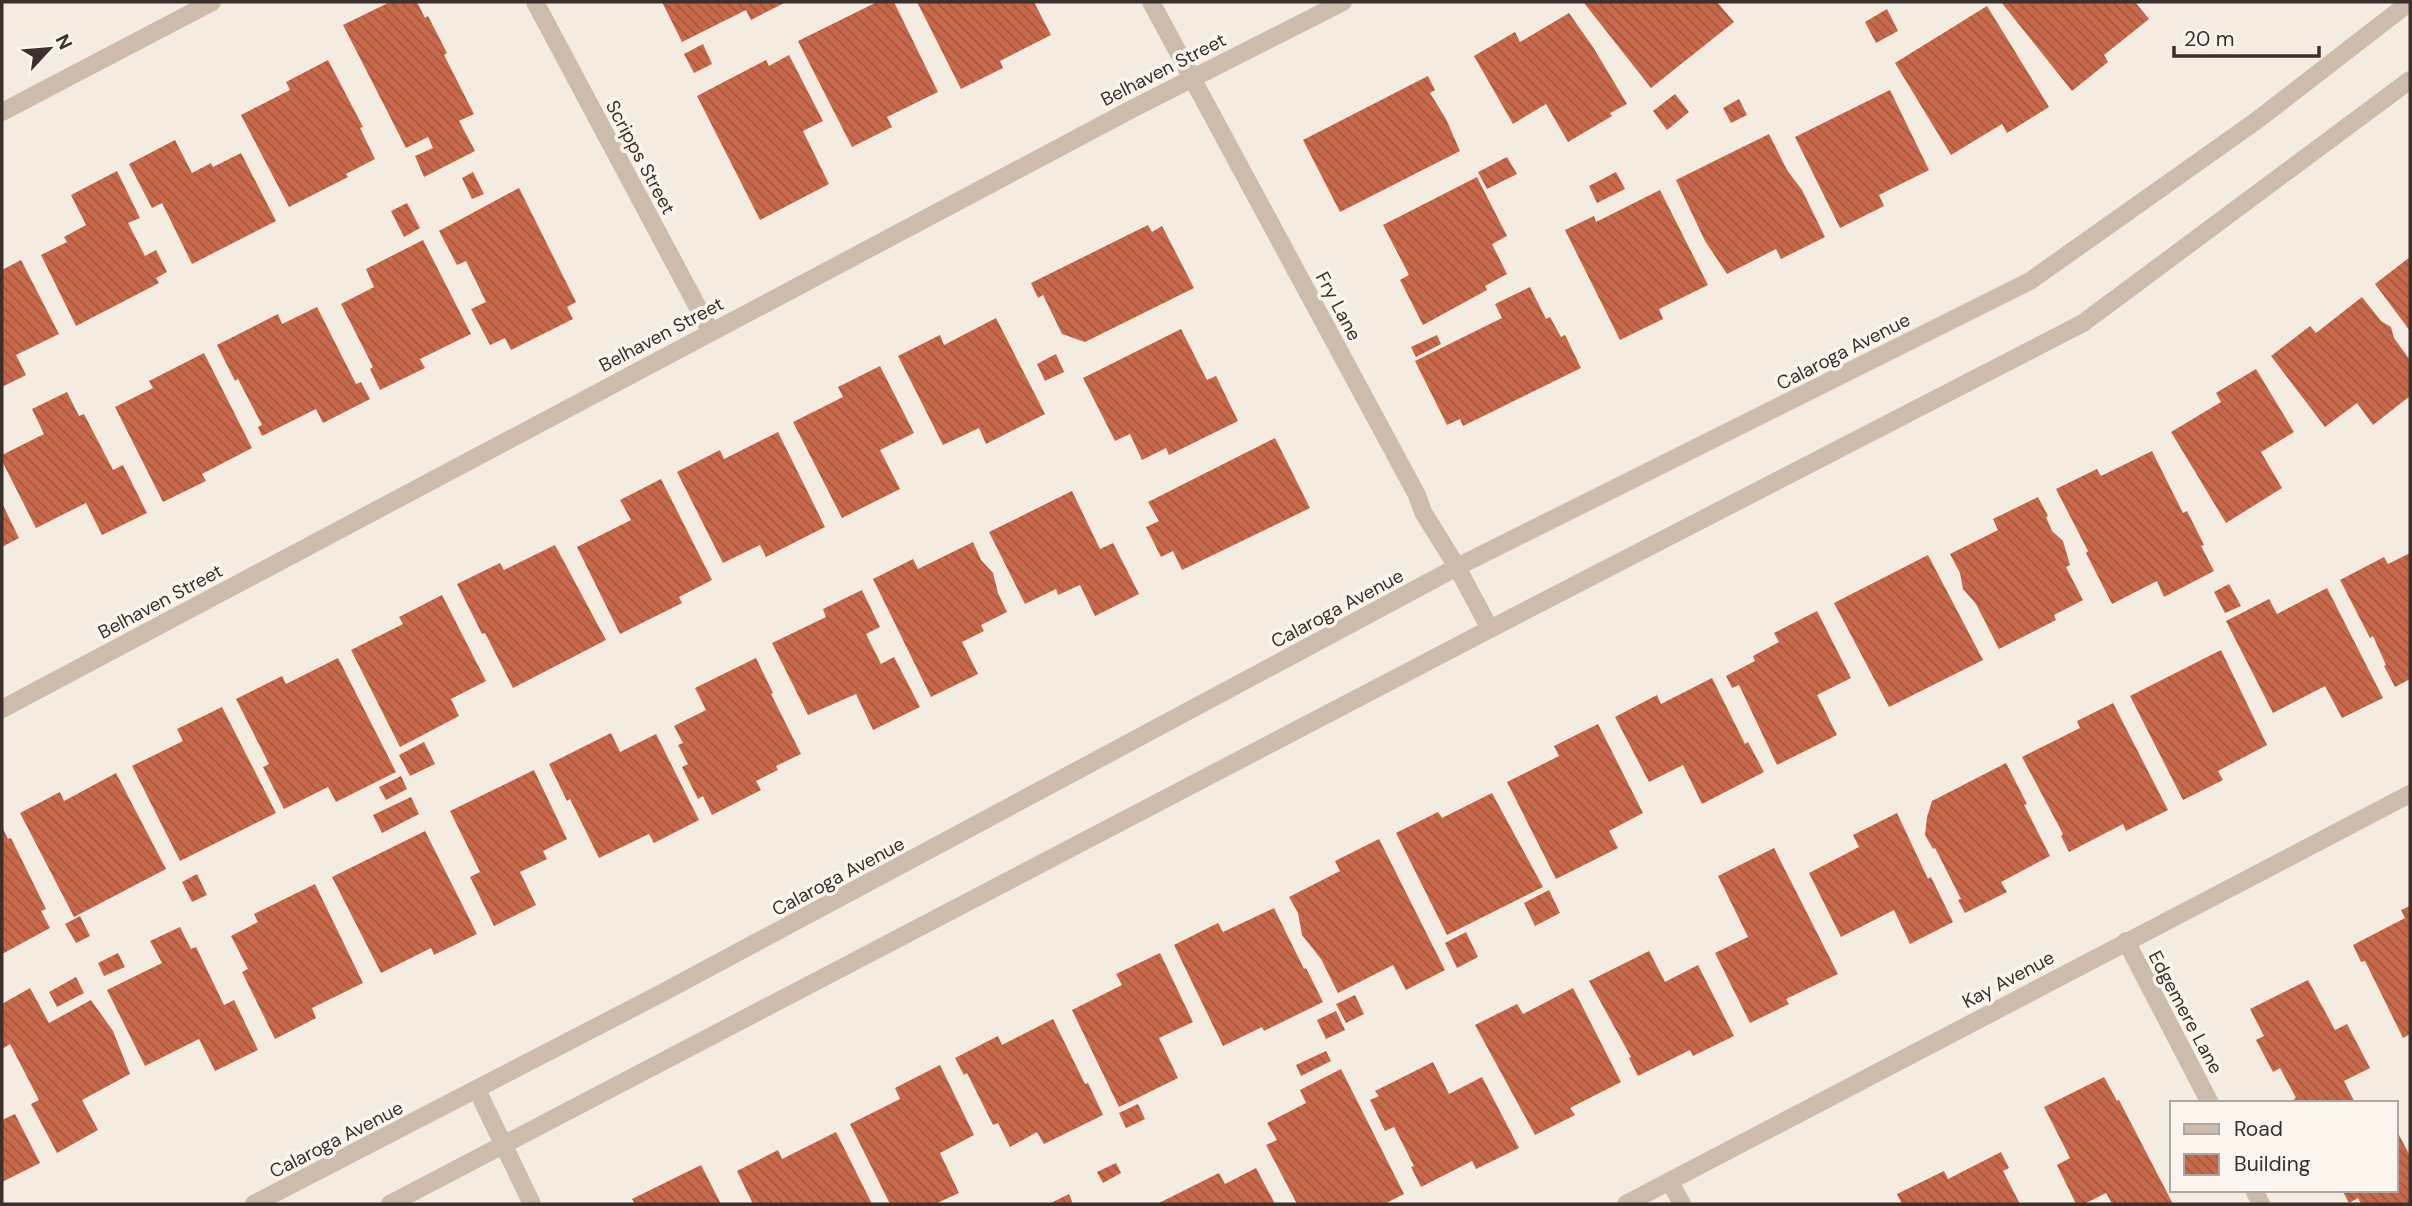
<svg xmlns="http://www.w3.org/2000/svg" width="2412" height="1206" font-family="'DM Sans',sans-serif">
  <defs>
    <pattern id="building-back-hatch" width="6" height="6" patternUnits="userSpaceOnUse" patternTransform="scale(1.75)"><rect width="6" height="6" fill="#c8694b"/><path d="M-1 5l2 2M0 0l6 6M5-1l2 2" fill="none" stroke="#a4573f"/></pattern>
  </defs>
  <rect width="100%" height="100%" fill="#f4ebe1"/>
  <g fill="url(#building-back-hatch)">
    <polygon points="390,2 417,2 425,18 428,16 447,53 444,55 474,114 459,121 475,151 424,177 415,156 433,148 428,137 406,148 343,25"/>
    <polygon points="662,2 786,2 751,20 746,10 682,42"/>
    <polygon points="877,2 894,2 938,92 887,117 892,127 852,147 798,41"/>
    <polygon points="917,2 1034,2 1051,35 1000,61 1003,68 961,89"/>
    <polygon points="1586,2 1717,2 1734,22 1651,88 1584,3"/>
    <polygon points="2001,2 2135,2 2149,19 2104,55 2108,62 2072,91"/>
    <polygon points="1987,6 2049,107 2007,133 2002,124 1951,155 1895,63"/>
    <polygon points="1887,9 1898,31 1876,43 1865,22"/>
    <polygon points="1569,13 1593,47 1627,104 1610,113 1612,116 1568,142 1546,104 1513,124 1474,56 1515,32 1520,42"/>
    <polygon points="703,44 712,64 694,73 684,54"/>
    <polygon points="789,55 823,121 803,131 829,184 760,220 697,96 766,60 769,66"/>
    <polygon points="328,60 363,127 360,128 375,159 346,174 348,177 289,207 241,115 290,90 286,82"/>
    <polygon points="1428,76 1435,90 1430,93 1446,119 1460,151 1340,212 1303,140"/>
    <polygon points="1890,90 1929,170 1879,195 1884,206 1840,228 1795,137"/>
    <polygon points="1675,94 1689,112 1667,130 1653,111"/>
    <polygon points="1739,99 1747,115 1731,123 1723,108"/>
    <polygon points="1769,134 1787,170 1802,190 1825,237 1781,259 1776,249 1727,274 1705,241 1676,180"/>
    <polygon points="175,140 192,173 211,163 213,167 241,153 276,221 192,264 162,203 152,208 129,164"/>
    <polygon points="1507,157 1517,174 1487,189 1478,172"/>
    <polygon points="117,171 140,218 128,223 145,256 156,250 167,272 156,278 159,283 76,326 41,255 67,242 64,237 86,225 71,195"/>
    <polygon points="473,172 484,194 472,199 462,178"/>
    <polygon points="1616,172 1625,189 1597,203 1589,186"/>
    <polygon points="1477,177 1507,236 1492,244 1507,274 1485,286 1487,290 1423,325 1400,280 1409,275 1383,225"/>
    <polygon points="519,188 576,302 567,307 573,319 511,350 505,338 490,345 471,309 486,302 466,261 457,265 439,231"/>
    <polygon points="1660,190 1708,285 1659,309 1663,319 1620,340 1565,230 1594,216 1596,222"/>
    <polygon points="407,203 420,228 404,237 391,211"/>
    <polygon points="1148,225 1152,232 1162,226 1194,288 1085,342 1062,334 1043,295 1038,298 1031,283"/>
    <polygon points="423,240 471,334 420,359 425,368 380,390 370,369 373,367 341,304 374,287 366,269"/>
    <polygon points="2410,257 2410,331 2375,284"/>
    <polygon points="21,260 59,334 16,355 26,375 2,387 2,270"/>
    <polygon points="1530,287 1546,319 1550,317 1561,337 1565,335 1581,368 1463,426 1460,419 1447,425 1415,361 1502,318 1495,304"/>
    <polygon points="2362,297 2381,321 2391,327 2394,338 2410,360 2410,396 2373,425 2357,403 2325,427 2271,356 2310,326 2316,333"/>
    <polygon points="317,307 356,384 361,382 370,399 323,423 316,409 262,436 258,427 262,425 238,379 235,381 217,345 278,314 282,324"/>
    <polygon points="996,318 1045,414 986,444 979,428 943,445 898,356 940,335 944,345"/>
    <polygon points="1181,329 1207,380 1216,376 1238,421 1169,455 1166,448 1142,460 1130,434 1115,441 1083,378"/>
    <polygon points="1437,335 1441,344 1416,357 1411,347"/>
    <polygon points="204,353 252,448 202,474 206,481 163,502 115,407 153,388 149,381"/>
    <polygon points="1056,354 1064,372 1045,381 1037,364"/>
    <polygon points="880,366 914,433 880,450 900,489 842,518 793,422 843,397 838,387"/>
    <polygon points="2256,369 2294,432 2261,452 2282,488 2226,523 2171,432 2221,402 2216,393"/>
    <polygon points="67,392 79,416 84,414 113,470 123,465 147,513 102,535 86,503 36,528 2,461 2,455 44,434 32,409"/>
    <polygon points="778,432 825,527 766,557 760,545 723,563 677,472 720,450 724,459"/>
    <polygon points="1275,438 1310,508 1182,570 1173,551 1161,557 1146,527 1159,521 1148,502"/>
    <polygon points="2152,451 2183,513 2187,511 2204,545 2201,546 2214,571 2164,597 2157,581 2112,604 2086,553 2088,551 2056,489 2097,469 2101,476"/>
    <polygon points="661,479 712,580 679,597 682,603 620,634 577,547 631,520 620,500"/>
    <polygon points="1072,491 1100,549 1113,543 1139,594 1095,616 1080,585 1058,595 1056,589 1025,604 989,532"/>
    <polygon points="2038,497 2048,516 2046,517 2052,531 2063,541 2070,565 2066,567 2083,600 2054,615 2056,620 1999,649 1976,604 1963,589 1960,573 1950,554 1998,530 1993,519"/>
    <polygon points="2,503 19,538 2,547"/>
    <polygon points="973,542 981,560 993,573 998,593 1007,612 981,625 984,631 962,642 978,674 931,697 873,579 913,559 918,569"/>
    <polygon points="555,545 606,640 513,688 485,633 482,634 457,584 500,563 504,570"/>
    <polygon points="2410,553 2410,679 2395,687 2384,666 2386,665 2373,636 2370,638 2340,580 2384,557 2388,564"/>
    <polygon points="1928,555 1983,660 1889,707 1834,603"/>
    <polygon points="2229,584 2241,606 2225,613 2214,592"/>
    <polygon points="2327,588 2383,698 2342,718 2325,686 2273,713 2226,621 2269,599 2277,614"/>
    <polygon points="862,590 880,627 866,634 881,664 894,657 920,707 873,730 856,694 808,715 772,643 826,617 823,609"/>
    <polygon points="442,595 486,681 451,699 459,716 400,747 351,650 403,624 399,617"/>
    <polygon points="1817,611 1851,678 1817,695 1837,735 1777,765 1739,685 1732,688 1726,676 1755,661 1753,656 1779,642 1774,633"/>
    <polygon points="2221,650 2267,745 2218,771 2223,780 2183,800 2130,696"/>
    <polygon points="338,658 396,772 336,802 328,787 284,809 263,767 269,764 236,699 282,676 286,684"/>
    <polygon points="756,658 773,693 771,694 801,754 776,766 778,770 756,781 761,790 712,815 703,796 698,799 682,767 688,764 678,745 683,743 674,726 706,710 695,688"/>
    <polygon points="1712,678 1745,744 1748,742 1764,772 1702,804 1683,765 1649,782 1615,717 1657,695 1661,704"/>
    <polygon points="2113,703 2168,810 2126,831 2123,824 2069,852 2061,836 2063,834 2022,757 2080,728 2077,721"/>
    <polygon points="222,707 276,813 180,861 132,766 183,741 177,729"/>
    <polygon points="1598,724 1643,813 1609,831 1618,848 1556,879 1507,782 1559,756 1554,746"/>
    <polygon points="611,733 620,752 656,734 699,820 654,843 649,834 599,858 570,799 567,801 549,764"/>
    <polygon points="424,742 435,764 410,776 399,755"/>
    <polygon points="2006,763 2027,804 2024,805 2050,856 2001,882 2007,892 1965,913 1958,900 1961,899 1935,848 1933,849 1925,835 1927,817 1932,801"/>
    <polygon points="534,770 567,839 543,851 547,859 520,872 536,905 494,926 470,877 480,872 450,811"/>
    <polygon points="116,773 166,869 74,917 20,813 60,792 64,801"/>
    <polygon points="401,776 407,789 386,800 379,787"/>
    <polygon points="1492,793 1543,887 1447,935 1396,833 1438,812 1442,818"/>
    <polygon points="411,797 419,814 382,833 373,815"/>
    <polygon points="1897,813 1928,879 1931,877 1953,922 1910,944 1894,910 1841,937 1809,873 1859,847 1853,835"/>
    <polygon points="2,827 8,839 11,838 46,909 41,911 50,928 2,954"/>
    <polygon points="425,831 477,934 434,955 431,948 381,973 332,877"/>
    <polygon points="1379,839 1445,970 1406,990 1393,965 1338,993 1321,959 1302,935 1298,913 1289,897 1340,871 1335,861"/>
    <polygon points="1774,848 1838,974 1786,999 1789,1004 1750,1023 1715,953 1748,937 1718,876"/>
    <polygon points="197,874 207,895 192,902 182,882"/>
    <polygon points="315,884 363,983 312,1008 316,1018 275,1039 242,972 248,969 231,936 258,922 254,914"/>
    <polygon points="1549,890 1560,913 1535,926 1524,903"/>
    <polygon points="2410,906 2410,1034 2403,1038 2365,961 2361,962 2353,945 2405,918 2401,910"/>
    <polygon points="1274,908 1304,969 1306,968 1323,1002 1264,1031 1262,1027 1223,1046 1174,945 1218,923 1223,932"/>
    <polygon points="80,916 90,936 76,943 65,924"/>
    <polygon points="180,927 191,949 196,947 224,1005 234,1000 258,1050 215,1071 199,1039 145,1066 107,990 162,963 150,941"/>
    <polygon points="1466,932 1478,957 1457,968 1445,943"/>
    <polygon points="1649,951 1665,982 1698,965 1734,1036 1693,1056 1690,1050 1638,1076 1629,1058 1631,1057 1589,981"/>
    <polygon points="118,953 125,967 104,976 98,963"/>
    <polygon points="1160,953 1193,1022 1159,1038 1178,1078 1119,1107 1072,1010 1122,985 1116,974"/>
    <polygon points="76,977 84,993 57,1007 49,992"/>
    <polygon points="2308,980 2335,1030 2347,1024 2370,1068 2344,1081 2355,1103 2296,1103 2294,1099 2296,1098 2280,1068 2273,1072 2256,1040 2264,1036 2250,1009"/>
    <polygon points="30,988 49,1023 91,1000 113,1031 130,1074 82,1100 98,1130 57,1153 31,1104 39,1100 10,1044 2,1049 2,1004"/>
    <polygon points="1573,988 1621,1082 1570,1108 1575,1115 1535,1135 1475,1025 1517,1004 1523,1014"/>
    <polygon points="1355,995 1364,1014 1346,1023 1336,1004"/>
    <polygon points="1336,1011 1345,1030 1326,1039 1317,1020"/>
    <polygon points="1053,1019 1085,1084 1088,1083 1103,1115 1044,1144 1037,1132 1010,1147 998,1123 993,1125 967,1073 964,1075 955,1058 998,1036 1002,1045"/>
    <polygon points="1326,1051 1331,1061 1301,1076 1296,1065"/>
    <polygon points="1433,1062 1449,1094 1482,1077 1519,1148 1476,1169 1472,1161 1421,1187 1411,1167 1414,1166 1394,1127 1385,1131 1370,1100 1379,1096 1375,1091"/>
    <polygon points="940,1065 974,1135 940,1153 959,1193 935,1204 890,1204 850,1124 900,1099 895,1088"/>
    <polygon points="1341,1069 1404,1194 1384,1204 1297,1204 1266,1145 1277,1140 1267,1123 1306,1103 1300,1090"/>
    <polygon points="2104,1077 2117,1101 2119,1100 2173,1204 2112,1204 2106,1193 2084,1204 2076,1204 2057,1165 2070,1158 2044,1107"/>
    <polygon points="1138,1104 1145,1119 1126,1128 1119,1113"/>
    <polygon points="15,1114 40,1163 2,1182 2,1120"/>
    <polygon points="2396,1129 2410,1156 2410,1204 2361,1204 2358,1198 2349,1203 2342,1190 2396,1190"/>
    <polygon points="836,1132 872,1204 753,1204 737,1171 778,1150 782,1159"/>
    <polygon points="2001,1152 2009,1168 2003,1171 2020,1204 1902,1204 1897,1194 1944,1171 1948,1179"/>
    <polygon points="1116,1163 1121,1173 1103,1183 1097,1172"/>
    <polygon points="701,1165 721,1204 635,1204 632,1199"/>
    <polygon points="1256,1168 1275,1204 1157,1204 1219,1173 1225,1184"/>
    <polygon points="1069,1194 1073,1204 1049,1204"/>
  </g>
  <g fill="none" stroke-linecap="round" stroke-linejoin="round">
    <g stroke="#cdbbac" stroke-width="18">
      <polyline points="535,2 711,332"/>
      <polyline points="1151,2 1417,495 1423,512 1457,567 1490,629"/>
      <polyline points="2,112 212,2"/>
      <polyline points="2,709 1132,109 1343,2"/>
      <polyline points="2126,941 2210,1103"/>
      <polyline points="477,1090 532,1204"/>
      <polyline points="1670,1182 1682,1204"/>
      <polyline points="2254,1190 2261,1204"/>
      <polyline points="1626,1204 2410,794"/>
    </g>
    <g stroke="#cdbbac" stroke-width="18">
      <polyline points="254,1204 660,994 1457,567 2030,281 2256,121 2410,2"/>
      <polyline points="390,1204 1490,629 2083,323 2410,80"/>
    </g>
  </g>
  <g text-anchor="middle" stroke-width="7" stroke-linejoin="round" paint-order="stroke">
    <g font-size="19" fill="#3b302b" stroke="#fbf5ee">
      <text transform="translate(1163 69) rotate(-27)" y="7">Belhaven Street</text>
      <text transform="translate(641 157) rotate(62)" y="7">Scripps Street</text>
      <text transform="translate(1339 306) rotate(62)" y="7">Fry Lane</text>
      <text transform="translate(661 334) rotate(-28)" y="7">Belhaven Street</text>
      <text transform="translate(1843 351) rotate(-27)" y="7">Calaroga Avenue</text>
      <text transform="translate(160 601) rotate(-28)" y="7">Belhaven Street</text>
      <text transform="translate(1337 608) rotate(-28)" y="7">Calaroga Avenue</text>
      <text transform="translate(838 876) rotate(-28)" y="7">Calaroga Avenue</text>
      <text transform="translate(2008 979) rotate(-28)" y="7">Kay Avenue</text>
      <text transform="translate(2186 1012) rotate(62)" y="7">Edgemere Lane</text>
      <text transform="translate(336 1139) rotate(-27)" y="7">Calaroga Avenue</text>
    </g>
  </g>
  <rect width="2412" height="1206" fill="none" stroke="#3b302b" stroke-width="7"/>
  <rect x="2170" y="1101" width="228" height="91" fill="#fbf5ee" stroke="#aea6a0" stroke-width="2"/>
  <rect x="2184" y="1124" width="35" height="10" fill="#cdbbac" stroke="#aea6a0" stroke-width="2"/>
  <text x="2234" y="1136" font-size="21" fill="#3b302b">Road</text>
  <rect x="2184" y="1154" width="35" height="21" fill="url(#building-back-hatch)" stroke="#aea6a0" stroke-width="2"/>
  <text x="2234" y="1171" font-size="21" fill="#3b302b">Building</text>
  <g transform="translate(49 49) rotate(64)" stroke="#fbf5ee" stroke-width="5" paint-order="stroke">
  <path d="M0-5L12 26L0 18L-12 26Z" fill="#3b302b"/>
  <text y="-10" font-size="19" font-weight="bold" text-anchor="middle" fill="#3b302b">N</text>
  </g>
  <path d="M2174 46v10h145v-10" fill="none" stroke="#3b302b" stroke-width="3.5"/>
  <text x="2184" y="46" font-size="21" fill="#3b302b" stroke="#fbf5ee" stroke-width="5" paint-order="stroke">20 m</text>
</svg>
